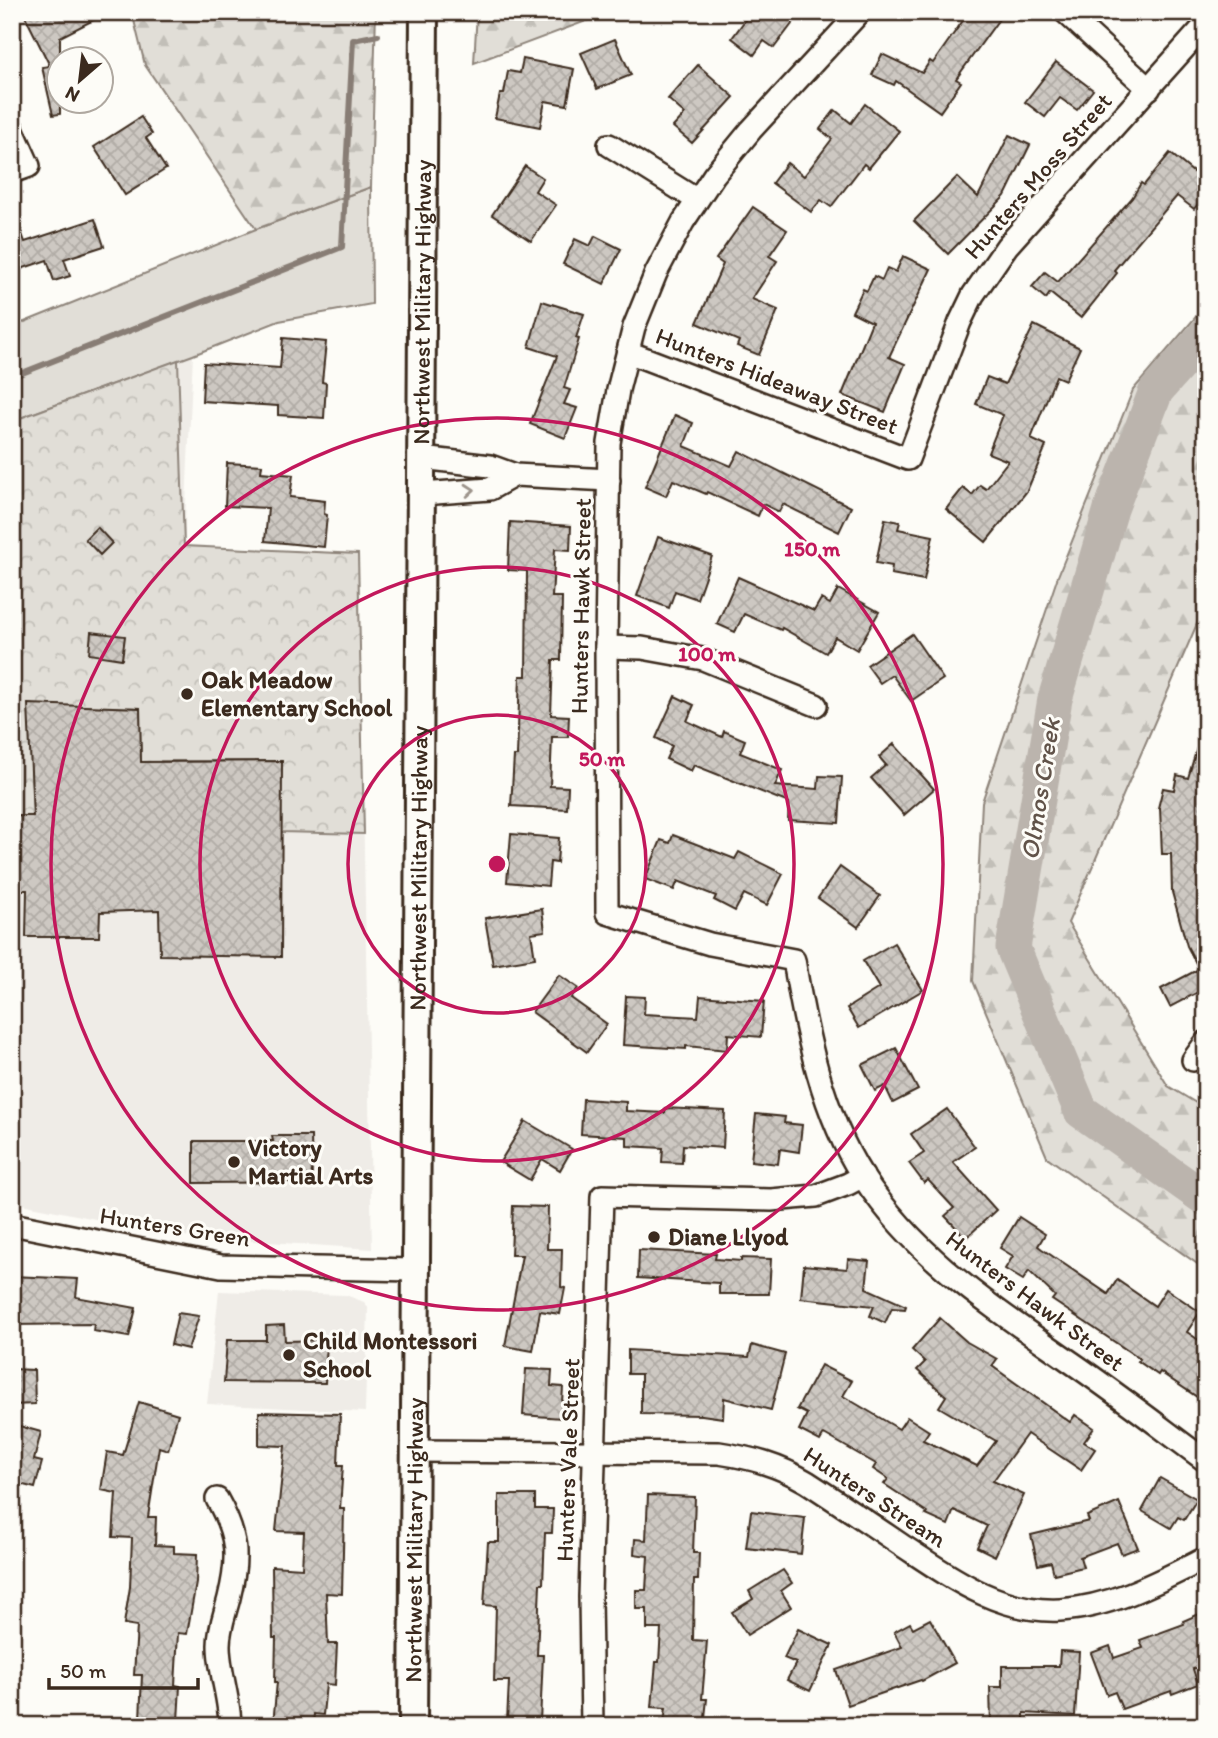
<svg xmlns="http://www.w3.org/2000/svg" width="1218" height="1738" font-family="Itim,sans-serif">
  <defs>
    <pattern id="forest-firs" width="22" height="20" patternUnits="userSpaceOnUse" patternTransform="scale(1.75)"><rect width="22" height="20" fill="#e1ded7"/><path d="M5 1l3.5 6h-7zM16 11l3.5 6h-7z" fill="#c2bfb8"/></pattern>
    <pattern id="park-crowns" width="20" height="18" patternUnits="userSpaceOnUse" patternTransform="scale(1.75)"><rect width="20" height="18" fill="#e1ded7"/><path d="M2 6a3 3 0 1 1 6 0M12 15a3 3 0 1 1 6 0" fill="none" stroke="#c2bfb8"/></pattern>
    <pattern id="building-cross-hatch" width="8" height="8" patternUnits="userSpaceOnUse" patternTransform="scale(1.75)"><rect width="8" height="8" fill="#cdc8c2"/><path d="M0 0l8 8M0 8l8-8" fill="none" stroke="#b1aca6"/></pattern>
  </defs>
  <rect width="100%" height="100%" fill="#fdfcf7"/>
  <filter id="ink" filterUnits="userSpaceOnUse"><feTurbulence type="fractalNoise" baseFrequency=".0143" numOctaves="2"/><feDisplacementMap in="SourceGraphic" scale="14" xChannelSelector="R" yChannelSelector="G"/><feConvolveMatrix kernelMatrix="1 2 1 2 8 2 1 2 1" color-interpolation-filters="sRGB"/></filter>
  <g filter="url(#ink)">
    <g fill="#efece7">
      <polygon points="193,355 184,546 358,554 372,1249 179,1236 12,1202 12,421"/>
      <polygon points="219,1291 346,1295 364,1302 368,1307 365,1412 207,1404"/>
    </g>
    <polygon fill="#e1ded7" stroke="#8e847a" stroke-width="2" points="371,187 372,304 279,321 193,355 12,421 12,327 256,229"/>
    <g fill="url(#forest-firs)" stroke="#8e847a" stroke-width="2">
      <polygon points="132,12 376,12 371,187 256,229 145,65"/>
      <polygon points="477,12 610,12 474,63"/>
      <polygon points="1206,305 1206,603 1068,923 1168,1086 1206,1109 1206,1270 1047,1157 973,981 982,802 1058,576 1133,390"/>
    </g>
    <polygon fill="url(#park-crowns)" stroke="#8e847a" stroke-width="2" points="178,360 184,546 358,554 364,834 281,832 281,761 161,761 141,810 140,708 29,705 33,816 12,816 12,421"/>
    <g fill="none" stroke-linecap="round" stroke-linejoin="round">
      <g stroke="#887d74" stroke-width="6">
        <polyline points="474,17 496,12"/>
        <polyline points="12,377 342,247 353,40 378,35"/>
      </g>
      <polyline stroke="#bbb4ad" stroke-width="35" points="1206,334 1156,391 1111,509 1055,699 1013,948 1081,1111 1206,1199"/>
    </g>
    <g fill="url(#building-cross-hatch)" stroke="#3b2a1e" stroke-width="2">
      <polygon points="23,12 109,12 60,37 60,114 53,115 42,67 50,66"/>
      <polygon points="751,12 801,12 774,48 764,41 754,55 732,38"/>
      <polygon points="969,12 1004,12 956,79 961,82 940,112 896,81 894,85 872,75 882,54 922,73 930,61 933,63"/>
      <polygon points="615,39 631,75 597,89 581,53"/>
      <polygon points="523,59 574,69 567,105 545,101 540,127 495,118 500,94 504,94 508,71 520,73"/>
      <polygon points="1056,62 1093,90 1077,110 1060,98 1045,117 1025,102"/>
      <polygon points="698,65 734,97 692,143 673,127 685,114 668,99"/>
      <polygon points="865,104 899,131 869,168 864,164 831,207 821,200 811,212 772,183 787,163 804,176 832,139 820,129 835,110 851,123"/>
      <polygon points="141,117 152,134 146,138 166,169 125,195 94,147"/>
      <polygon points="1009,135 1030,145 1005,196 948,254 914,221 957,177 978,197"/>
      <polygon points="1170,153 1193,172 1206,156 1206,195 1194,209 1177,196 1114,270 1117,273 1081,318 1050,293 1046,299 1032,287 1045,272 1058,282 1132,198 1141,183 1144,185"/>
      <polygon points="525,166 543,178 535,191 556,205 531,241 492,215"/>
      <polygon points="753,207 787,230 769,256 777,261 752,299 778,310 759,355 737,346 739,341 697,323 723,264 716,259"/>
      <polygon points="14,212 25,242 95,219 104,246 64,259 70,276 54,281 47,260 12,272 12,213"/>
      <polygon points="595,236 621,249 604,284 563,264 575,239 590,246"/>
      <polygon points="903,256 931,269 889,357 905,364 885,412 842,395 872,322 852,312 863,289 867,291 874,276 882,280 887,268 896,272"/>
      <polygon points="542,301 584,314 576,338 579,339 564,388 570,390 564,404 577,408 565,438 530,424 557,356 529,347"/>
      <polygon points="1034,325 1080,348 1065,380 1056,376 1031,439 1046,446 1027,491 986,542 946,509 963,488 972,495 980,485 986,489 1008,461 988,453 1003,415 976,404 987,377 1005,384"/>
      <polygon points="283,338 326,342 322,382 326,383 324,418 278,415 278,406 202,401 204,363 280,368"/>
      <polygon points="675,415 693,423 684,446 731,466 739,451 851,507 839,532 783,504 779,512 763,504 758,516 707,492 706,494 673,480 666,496 645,487"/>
      <polygon points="227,463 262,465 261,472 293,475 290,497 325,501 324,514 327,515 324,547 265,541 268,508 225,506"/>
      <polygon points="885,519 900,522 898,529 933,536 924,580 891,574 892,566 876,563"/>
      <polygon points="510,522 571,526 570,550 555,549 552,597 562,597 561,660 553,660 551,715 569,716 568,737 552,737 550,786 568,787 567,809 511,806 514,756 517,756 520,676 526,676 527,571 508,570"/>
      <polygon points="97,527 112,543 100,555 85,539"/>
      <polygon points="658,537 712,556 697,599 675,591 669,608 637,596"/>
      <polygon points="738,577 814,611 821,599 830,604 838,589 879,612 857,650 835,637 826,653 782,628 781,630 744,614 735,632 717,624"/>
      <polygon points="91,632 125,636 122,659 89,654"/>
      <polygon points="912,634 943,679 911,701 892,675 880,683 867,665"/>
      <polygon points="675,696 694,705 687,721 722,737 724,731 745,740 740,753 782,770 775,786 818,789 819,776 842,777 839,823 788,820 789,803 694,765 691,771 666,759 672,746 656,738"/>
      <polygon points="28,704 140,708 141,762 282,761 281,957 160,955 159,910 100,912 99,937 26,937 27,890 12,890 12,816 33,816"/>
      <polygon points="1202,731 1206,732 1206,988 1170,1007 1161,989 1199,969 1187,946 1172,892 1171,854 1162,854 1160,808 1158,808 1163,788 1174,790 1177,775 1188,778"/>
      <polygon points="894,744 934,789 904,815 871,778 886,765 879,757"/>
      <polygon points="511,834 559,838 557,863 550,862 548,886 507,882"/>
      <polygon points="673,835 735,859 739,852 783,874 767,905 744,894 735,911 714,900 716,896 678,881 674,890 645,879 661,840 670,843"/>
      <polygon points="840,867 880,896 858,927 818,898"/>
      <polygon points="542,909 545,931 531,933 535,958 493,965 485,918"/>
      <polygon points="894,943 923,990 859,1028 847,1008 879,988 863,961"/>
      <polygon points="559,975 578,988 571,998 607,1024 587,1052 532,1012"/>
      <polygon points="626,996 645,997 644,1014 698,1017 700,996 764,1001 761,1037 728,1034 727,1050 686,1046 686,1049 623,1045"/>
      <polygon points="896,1048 918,1090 893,1103 885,1086 875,1091 862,1065"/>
      <polygon points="583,1099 626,1102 626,1111 665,1113 665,1108 725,1111 723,1148 683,1145 682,1163 662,1162 663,1148 627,1146 627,1137 581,1134"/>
      <polygon points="947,1109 975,1147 953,1162 996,1210 966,1238 945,1216 954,1208 928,1180 924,1183 909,1163 924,1153 911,1134"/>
      <polygon points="756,1114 785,1117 784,1123 802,1125 799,1152 780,1149 778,1164 751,1161"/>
      <polygon points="525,1121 572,1149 560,1170 542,1159 530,1180 500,1162"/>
      <polygon points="272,1136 311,1136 312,1182 194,1183 194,1141 273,1141"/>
      <polygon points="513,1206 548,1207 547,1249 562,1249 561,1287 565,1288 560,1314 540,1311 533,1351 505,1346 522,1255 511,1255"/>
      <polygon points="1019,1217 1045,1234 1038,1246 1042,1249 1108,1294 1117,1280 1155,1306 1166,1289 1200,1312 1187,1332 1206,1345 1206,1390 1200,1399 1160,1372 1158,1375 1138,1361 1140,1359 1052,1300 1055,1296 1029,1271 1023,1280 1005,1269 1013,1256 1000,1248"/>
      <polygon points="639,1250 716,1254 715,1259 741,1261 741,1258 771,1259 769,1294 719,1294 719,1283 638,1278"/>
      <polygon points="848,1259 869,1261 866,1288 906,1306 905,1309 892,1308 885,1323 870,1316 874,1306 801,1298 804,1265 847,1269"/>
      <polygon points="12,1276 78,1279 76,1297 136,1308 129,1337 93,1331 94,1324 12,1325"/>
      <polygon points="178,1313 199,1316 188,1349 171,1345"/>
      <polygon points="940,1318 967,1342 997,1359 992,1366 1070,1422 1075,1415 1094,1428 1084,1442 1095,1449 1081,1470 1027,1434 993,1481 1024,1495 995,1556 977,1547 987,1526 954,1510 948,1525 926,1515 928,1513 884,1484 888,1479 873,1469 876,1464 824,1434 820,1441 799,1430 807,1414 797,1409 821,1365 852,1381 843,1396 899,1429 907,1417 929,1431 923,1440 977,1466 996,1441 939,1407 946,1396 917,1370 925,1362 912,1350"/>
      <polygon points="284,1325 285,1341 327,1340 325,1383 224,1382 227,1340 266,1340 266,1326"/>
      <polygon points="752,1345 785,1354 771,1410 724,1398 723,1418 702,1415 641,1414 641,1374 628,1374 628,1350 749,1357"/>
      <polygon points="12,1369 34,1370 35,1404 12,1405"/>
      <polygon points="526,1369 552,1370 551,1386 563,1387 561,1418 523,1415"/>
      <polygon points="139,1402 178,1414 168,1450 159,1447 148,1517 156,1517 155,1545 174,1546 174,1553 197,1554 196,1583 187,1634 178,1633 175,1685 180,1686 178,1721 140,1719 142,1675 134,1675 137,1626 124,1624 130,1587 132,1538 113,1537 116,1493 101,1490 107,1452 123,1455"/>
      <polygon points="259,1412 340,1414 338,1465 343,1465 340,1509 344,1509 342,1594 326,1593 328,1644 337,1644 335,1685 326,1684 323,1715 314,1714 313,1726 273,1724 277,1682 275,1682 276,1638 273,1638 272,1566 302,1568 304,1532 276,1531 285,1446 259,1445"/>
      <polygon points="12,1424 41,1432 34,1460 42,1462 35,1488 12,1482"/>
      <polygon points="1160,1478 1197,1499 1184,1520 1178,1517 1171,1528 1142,1511"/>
      <polygon points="499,1495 535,1495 535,1509 553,1509 552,1533 545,1533 543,1584 540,1584 537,1655 543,1655 540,1722 507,1721 509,1681 494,1681 496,1606 484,1605 488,1542 499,1542"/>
      <polygon points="648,1495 695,1497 693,1553 699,1553 698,1580 694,1580 693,1640 707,1641 702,1699 707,1699 704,1726 664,1722 666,1708 652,1707 656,1662 659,1662 661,1629 647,1629 647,1609 636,1609 636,1590 646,1590 648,1556 634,1554 635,1539 646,1540"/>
      <polygon points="1119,1502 1138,1548 1122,1554 1117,1543 1080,1557 1083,1567 1054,1574 1051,1562 1038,1565 1031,1535 1089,1521 1087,1516"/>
      <polygon points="751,1511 805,1518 801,1554 746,1548"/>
      <polygon points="783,1570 792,1583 781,1591 791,1607 747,1635 732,1612 753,1599 749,1591"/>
      <polygon points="1206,1611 1206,1664 1193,1669 1198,1684 1172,1694 1171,1691 1122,1709 1115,1692 1107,1695 1091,1653 1110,1646 1114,1658 1143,1648 1140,1640 1184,1624 1183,1621"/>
      <polygon points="930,1619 955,1663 922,1681 921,1680 848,1705 836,1670 902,1647 894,1632 910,1623 913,1628"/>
      <polygon points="798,1629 832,1645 810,1691 787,1680 796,1663 784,1658"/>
      <polygon points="1060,1651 1079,1652 1075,1716 1024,1713 1024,1726 991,1726 990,1687 1002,1687 1002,1666 1059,1666"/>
    </g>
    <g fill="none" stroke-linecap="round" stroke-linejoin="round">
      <g stroke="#3b2a1e" stroke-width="26">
        <g id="minor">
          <path d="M860 12 751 130 714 175 683 222 656 273 634 327 618 390 609 443 606 647 607 913 710 944 794 960C806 1033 822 1113 863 1177 916 1258 991 1306 1068 1360 1115 1392 1160 1427 1206 1461"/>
          <polyline points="1065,12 1149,89"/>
          <polyline points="12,128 29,166 12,172"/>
          <polyline points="609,145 697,200"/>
          <polyline points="628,352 908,459 960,322 973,295 1007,246 1206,24"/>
          <polyline points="422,458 490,466 515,475 609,480"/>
          <polyline points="422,494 490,489 515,475"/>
          <polyline points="606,647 642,648 703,659 816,705"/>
          <polyline points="1193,1060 1206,1042"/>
          <polyline points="12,1224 221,1266 414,1270"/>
          <path d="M415 1451 719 1453C752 1458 778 1465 807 1482 838 1502 869 1523 900 1544 949 1576 998 1613 1060 1610 1112 1607 1160 1581 1206 1558"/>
          <path d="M217 1499C238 1536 239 1557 229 1598 225 1614 219 1628 219 1645 219 1672 230 1699 230 1726"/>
          <polyline points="592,1726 590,1597 602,1196 771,1200 816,1196 848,1184 863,1176"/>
        </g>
      </g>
      <g stroke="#3b2a1e" stroke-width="32">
        <g id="major">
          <path id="s1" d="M413 1726 424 12"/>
        </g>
      </g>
      <use href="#minor" stroke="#fdfcf7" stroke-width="21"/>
      <use href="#major" stroke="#fdfcf7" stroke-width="26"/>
    </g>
    <defs><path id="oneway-chevron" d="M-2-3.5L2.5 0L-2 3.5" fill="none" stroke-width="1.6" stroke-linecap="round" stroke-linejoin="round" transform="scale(1.75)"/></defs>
    <use stroke="#9c938a" href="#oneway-chevron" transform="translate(470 490) rotate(-5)"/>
  </g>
  <g fill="none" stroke="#c2185b" stroke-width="3.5">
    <circle cx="497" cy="864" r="149"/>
    <circle cx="497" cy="864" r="297"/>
    <circle cx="497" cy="864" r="446"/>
  </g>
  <g fill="#3b2a1e" stroke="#fdfcf7" stroke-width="2.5">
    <circle cx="187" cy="694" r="7"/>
    <circle cx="234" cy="1162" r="7"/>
    <circle cx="654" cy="1237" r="7"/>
    <circle cx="289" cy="1355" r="7"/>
  </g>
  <g text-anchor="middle" stroke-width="6" stroke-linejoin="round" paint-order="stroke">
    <g font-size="24" fill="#3b2a1e" stroke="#fdfcf7">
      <text transform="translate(1038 176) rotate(-49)" y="8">Hunters Moss Street</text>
      <text dy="8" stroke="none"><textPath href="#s1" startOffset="1424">Northwest Military Highway</textPath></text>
      <text transform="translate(777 381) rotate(21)" y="8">Hunters Hideaway Street</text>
      <text transform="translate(581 606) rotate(-89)" y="8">Hunters Hawk Street</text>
      <text dy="8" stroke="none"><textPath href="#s1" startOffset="858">Northwest Military Highway</textPath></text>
      <text transform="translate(175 1227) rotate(9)" y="8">Hunters Green</text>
      <text transform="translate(1035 1301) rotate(37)" y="8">Hunters Hawk Street</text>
      <text transform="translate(568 1460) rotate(-88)" y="8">Hunters Vale Street</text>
      <text transform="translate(875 1497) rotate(33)" y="8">Hunters Stream</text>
      <text dy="8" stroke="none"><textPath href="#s1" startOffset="186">Northwest Military Highway</textPath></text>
    </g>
    <g font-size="24" font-weight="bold" fill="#3b2a1e" stroke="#fdfcf7" text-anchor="start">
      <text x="201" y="688">Oak Meadow<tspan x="201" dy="28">Elementary School</tspan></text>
      <text x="248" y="1156">Victory<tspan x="248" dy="28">Martial Arts</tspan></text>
      <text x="668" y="1245">Diane Llyod</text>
      <text x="303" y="1349">Child Montessori<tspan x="303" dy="28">School</tspan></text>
    </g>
    <g font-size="26" font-style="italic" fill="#615349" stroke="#fdfcf7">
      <text transform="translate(1040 789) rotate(-81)" y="9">Olmos Creek</text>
    </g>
  </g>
  <circle cx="497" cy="864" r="10" fill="#c2185b" stroke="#fdfcf7" stroke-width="3.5"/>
  <g font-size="21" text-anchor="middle" font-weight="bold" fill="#c2185b" stroke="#fdfcf7" stroke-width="6" stroke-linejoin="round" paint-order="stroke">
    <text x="812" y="556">150 m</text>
    <text x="707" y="661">100 m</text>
    <text x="602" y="766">50 m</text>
  </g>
  <rect width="1218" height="1738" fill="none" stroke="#fdfcf7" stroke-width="42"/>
  <rect x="21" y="21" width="1176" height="1696" fill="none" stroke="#3b2a1e" stroke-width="2.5" filter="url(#ink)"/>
  <g transform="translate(80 80) rotate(208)"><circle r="33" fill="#fdfcf7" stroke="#afa8a0" stroke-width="2"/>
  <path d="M0-5L12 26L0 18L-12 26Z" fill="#3b2a1e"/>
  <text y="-10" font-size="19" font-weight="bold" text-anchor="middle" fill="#3b2a1e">N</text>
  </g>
  <path d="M49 1678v10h149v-10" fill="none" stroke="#3b2a1e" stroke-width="3.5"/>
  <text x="60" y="1678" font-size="21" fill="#3b2a1e" stroke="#fdfcf7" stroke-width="5" paint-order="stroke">50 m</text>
</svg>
